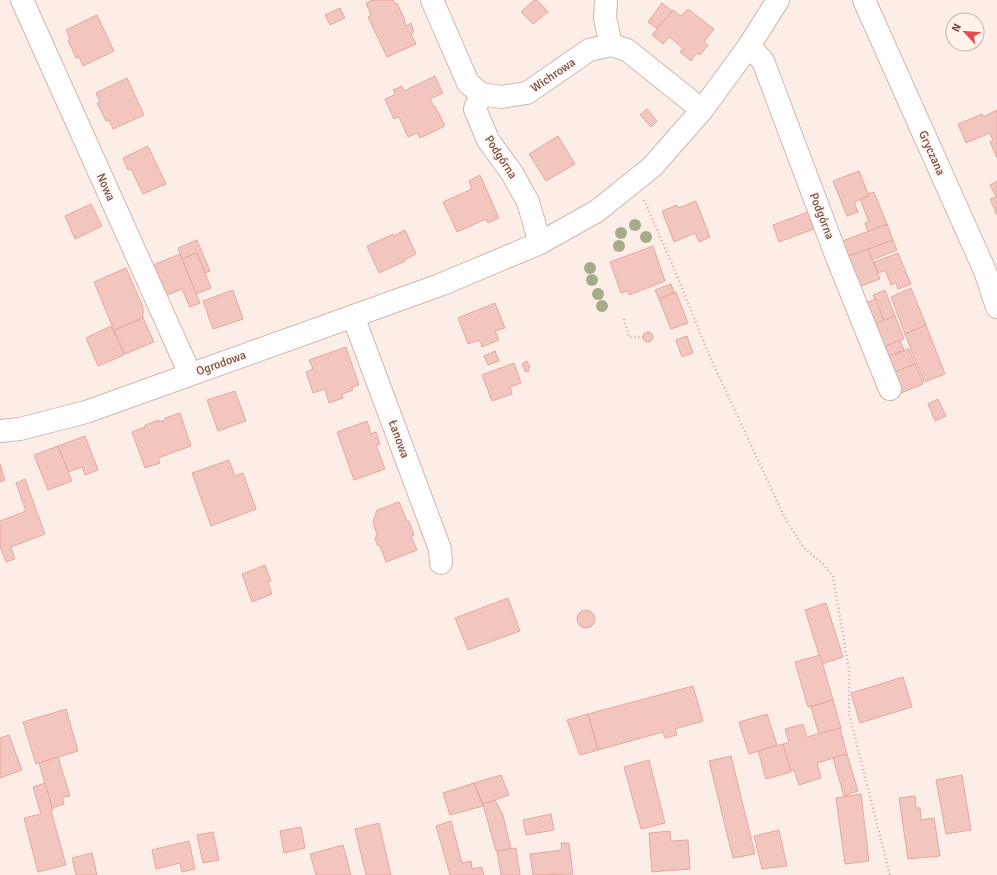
<svg xmlns="http://www.w3.org/2000/svg" width="997" height="875" font-family="Signika,sans-serif">
  <rect width="100%" height="100%" fill="#fceee6"/>
  <g fill="#f2c6be" stroke="#e4a89e">
    <polygon points="373,0 393,0 395,4 397,3 405,20 404,20 406,26 411,23 414,32 411,34 416,44 387,57 368,17 371,15 366,3"/>
    <polygon points="534,0 537,0 548,12 533,24 521,12"/>
    <polygon points="662,3 672,11 657,29 648,22"/>
    <polygon points="340,8 345,18 330,25 325,15"/>
    <polygon points="688,9 714,29 704,42 708,45 700,55 697,53 691,61 680,52 683,48 669,37 663,44 652,35 673,10 681,16"/>
    <polygon points="97,15 114,51 83,66 79,57 76,58 68,40 70,39 66,30"/>
    <polygon points="435,76 443,93 430,99 434,107 435,106 445,126 420,138 417,133 408,137 399,117 394,119 385,99 396,94 393,90 402,86 404,91"/>
    <polygon points="127,78 144,115 113,129 109,120 106,121 97,103 100,102 96,93"/>
    <polygon points="647,109 657,121 651,127 640,115"/>
    <polygon points="997,110 997,158 990,142 993,140 990,133 966,143 958,124 982,114 983,117"/>
    <polygon points="558,136 575,164 546,181 529,154"/>
    <polygon points="148,146 166,184 143,194 131,169 128,170 123,158"/>
    <polygon points="859,171 869,196 854,202 858,212 847,216 833,181"/>
    <polygon points="480,175 499,218 488,223 486,219 457,232 443,202 472,189 469,181"/>
    <polygon points="997,181 997,215 990,199 996,197 990,185"/>
    <polygon points="874,192 887,224 868,232 865,223 869,222 860,199 869,196 868,194"/>
    <polygon points="696,201 710,237 699,242 695,233 674,242 662,211 677,205 678,208"/>
    <polygon points="91,204 102,226 75,239 65,216"/>
    <polygon points="808,212 814,229 779,242 773,225"/>
    <polygon points="887,224 893,240 847,257 840,242"/>
    <polygon points="405,230 416,254 404,260 405,261 379,273 367,246 393,234 393,236"/>
    <polygon points="197,240 210,271 205,273 197,253 182,259 178,248"/>
    <polygon points="893,240 897,250 872,260 868,249"/>
    <polygon points="653,246 665,281 629,295 628,291 621,293 610,262"/>
    <polygon points="868,249 880,279 858,287 847,257"/>
    <polygon points="197,253 211,288 196,294 182,259"/>
    <polygon points="898,253 911,284 898,289 896,283 891,285 885,270 879,273 874,262"/>
    <polygon points="180,254 200,303 190,307 182,289 165,296 153,265"/>
    <polygon points="126,268 143,307 143,318 114,330 94,282"/>
    <polygon points="671,284 674,293 659,299 655,290"/>
    <polygon points="911,288 926,325 905,334 891,297"/>
    <polygon points="233,290 243,319 213,329 203,301"/>
    <polygon points="885,290 895,316 884,321 873,295"/>
    <polygon points="676,292 688,323 671,329 659,299"/>
    <polygon points="876,299 884,321 871,325 863,304"/>
    <polygon points="495,303 505,328 495,331 499,340 482,347 479,340 468,344 458,318"/>
    <polygon points="895,316 904,339 884,347 871,325"/>
    <polygon points="143,318 154,342 125,354 114,330"/>
    <polygon points="926,325 945,374 924,382 905,334"/>
    <polygon points="111,326 124,355 98,366 86,338"/>
    <circle cx="648" cy="337" r="5"/>
    <polygon points="687,336 693,353 682,357 676,340"/>
    <polygon points="900,340 904,350 888,356 884,347"/>
    <polygon points="346,347 359,385 352,387 353,390 342,394 343,398 329,403 325,389 313,393 306,372 313,369 309,360"/>
    <polygon points="909,349 915,364 893,373 887,358"/>
    <polygon points="495,351 499,361 488,365 484,356"/>
    <polygon points="527,361 530,367 528,368 529,371 525,372 522,364"/>
    <polygon points="514,363 521,383 510,387 512,394 492,401 482,375"/>
    <polygon points="915,364 923,384 901,393 893,373"/>
    <polygon points="235,391 246,421 218,431 207,400"/>
    <polygon points="938,399 946,416 935,421 928,404"/>
    <polygon points="180,413 191,446 158,458 160,463 145,468 132,432 145,427 145,425 159,420 159,422 165,420 165,418"/>
    <polygon points="367,421 371,434 376,432 380,444 376,445 385,469 354,480 337,432"/>
    <polygon points="85,436 98,470 85,475 82,467 68,472 58,446"/>
    <polygon points="58,446 72,481 48,490 34,455"/>
    <polygon points="229,460 235,476 243,473 256,509 211,526 192,473"/>
    <polygon points="0,464 5,480 0,482"/>
    <polygon points="25,479 45,534 11,547 15,559 6,562 0,546 0,521 26,511 16,483"/>
    <polygon points="399,502 407,521 409,521 414,535 411,536 417,550 386,562 380,546 377,545 375,538 377,535 373,522 377,510"/>
    <polygon points="265,565 271,581 268,582 272,594 252,602 242,574"/>
    <polygon points="508,598 520,631 468,650 455,618"/>
    <polygon points="826,603 843,657 822,664 805,610"/>
    <circle cx="586" cy="619" r="9"/>
    <polygon points="820,655 833,700 808,707 795,662"/>
    <polygon points="903,677 912,707 860,723 851,693"/>
    <polygon points="693,686 703,721 675,729 677,735 665,738 663,732 598,750 588,714"/>
    <polygon points="833,700 841,728 819,734 811,707"/>
    <polygon points="66,709 78,751 36,764 23,722"/>
    <polygon points="588,714 598,750 580,755 567,720"/>
    <polygon points="767,714 777,745 749,754 739,722"/>
    <polygon points="803,724 807,737 840,728 847,754 817,763 821,778 799,785 794,770 790,771 783,744 789,742 785,729"/>
    <polygon points="9,735 22,770 0,778 0,738"/>
    <polygon points="783,744 791,772 766,779 758,751"/>
    <polygon points="847,754 858,791 844,796 833,758"/>
    <polygon points="731,756 755,854 733,858 709,761"/>
    <polygon points="58,757 70,796 62,797 64,804 52,808 39,763"/>
    <polygon points="649,760 665,823 641,829 624,767"/>
    <polygon points="501,775 509,795 483,804 474,783"/>
    <polygon points="962,775 971,830 946,834 936,780"/>
    <polygon points="45,783 52,808 53,810 51,811 66,865 38,872 24,818 41,814 33,787"/>
    <polygon points="474,783 483,806 450,815 443,793"/>
    <polygon points="861,794 869,861 845,864 836,798"/>
    <polygon points="915,796 916,808 920,808 921,820 934,818 940,856 908,859 899,798"/>
    <polygon points="495,800 503,815 511,849 496,851 483,804"/>
    <polygon points="551,814 554,830 526,835 523,820"/>
    <polygon points="451,821 462,863 471,861 472,869 482,867 484,875 450,875 436,826"/>
    <polygon points="379,823 391,875 366,875 355,829"/>
    <polygon points="301,827 305,848 284,853 280,831"/>
    <polygon points="779,830 787,866 762,869 754,836"/>
    <polygon points="670,831 671,841 688,840 690,869 652,872 649,833"/>
    <polygon points="213,832 219,860 203,863 197,835"/>
    <polygon points="189,841 195,869 182,872 180,863 156,869 152,850"/>
    <polygon points="561,843 569,843 573,874 533,875 530,854 562,850"/>
    <polygon points="343,845 351,875 316,875 310,854"/>
    <polygon points="516,848 520,875 501,875 497,851"/>
    <polygon points="92,853 97,875 76,875 72,858"/>
  </g>
  <g fill="none" stroke-linecap="round" stroke-linejoin="round">
    <g stroke="#d0b6af" stroke-width="24">
      <g id="minor">
        <polyline points="22,0 190,374"/>
        <polyline points="432,0 468,83 481,94 501,97 527,93 589,50 611,45 627,50 702,110"/>
        <polyline points="606,0 605,18 611,45"/>
        <polyline points="864,0 985,271 997,307"/>
        <polyline points="749,46 763,61 838,260 890,389"/>
        <polyline points="481,94 475,109 488,140 512,173 528,202 540,243"/>
        <polyline points="353,316 440,549 441,563"/>
        <polyline points="0,431 20,429 86,412 440,285 540,243 597,211 652,167 702,110 749,46 778,0"/>
      </g>
    </g>
    <g stroke="#d7a8a0" stroke-width="2.5" stroke-dasharray="1 3" stroke-linecap="butt">
      <polyline points="644,200 670,259 710,357 784,516 803,547 823,564 833,576 849,670 849,714 890,875"/>
      <polyline points="624,319 629,337 643,337"/>
    </g>
    <use href="#minor" stroke="#fff" stroke-width="22"/>
  </g>
  <g fill="#a5ab8b">
    <circle cx="635" cy="225" r="6"/>
    <circle cx="621" cy="233" r="6"/>
    <circle cx="646" cy="237" r="6"/>
    <circle cx="619" cy="246" r="6"/>
    <circle cx="590" cy="268" r="6"/>
    <circle cx="592" cy="280" r="6"/>
    <circle cx="598" cy="294" r="6"/>
    <circle cx="602" cy="306" r="6"/>
  </g>
  <g text-anchor="middle" stroke-width="3" stroke-linejoin="round" paint-order="stroke">
    <g font-size="12" fill="#764f4b" stroke="#fff3ec">
      <text transform="translate(553 75) rotate(-34)" y="4">Wichrowa</text>
      <text transform="translate(932 153) rotate(66)" y="4">Gryczana</text>
      <text transform="translate(501 157) rotate(57)" y="4">Podgórna</text>
      <text transform="translate(106 187) rotate(66)" y="4">Nowa</text>
      <text transform="translate(822 216) rotate(69)" y="4">Podgórna</text>
      <text transform="translate(221 363) rotate(-20)" y="4">Ogrodowa</text>
      <text transform="translate(399 439) rotate(70)" y="4">Łanowa</text>
    </g>
  </g>
  <g transform="translate(965 32) rotate(296)"><circle r="19" fill="#fff3ec" stroke="#c8b1ac"/>
  <path d="M0-3L7 15L0 10L-7 15Z" fill="#e64c4f"/>
  <text y="-6" font-size="11" font-weight="bold" text-anchor="middle" fill="#764f4b">N</text>
  </g>
</svg>
